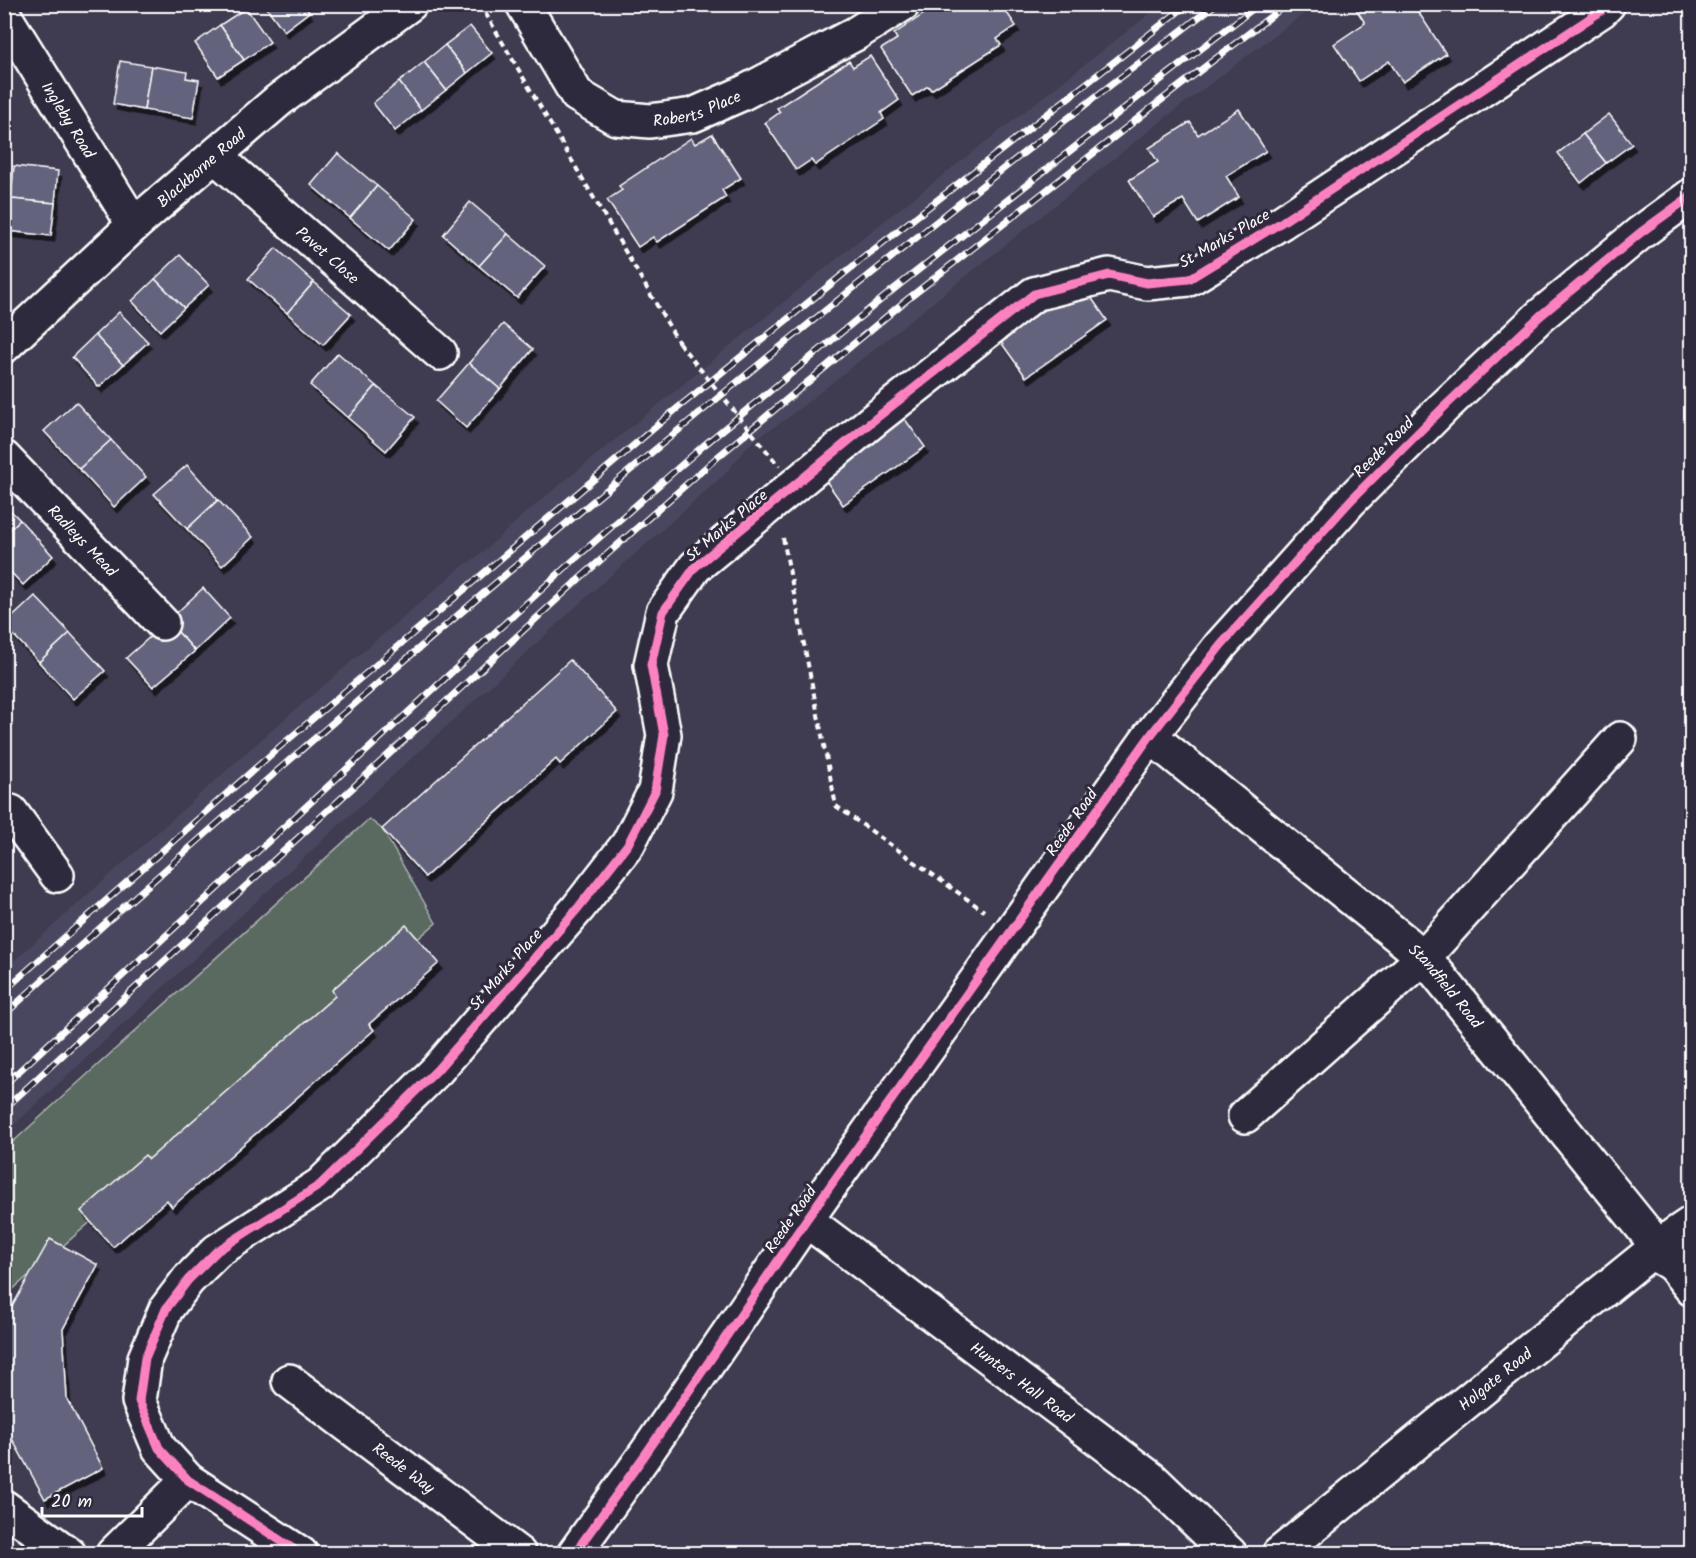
<svg xmlns="http://www.w3.org/2000/svg" width="1696" height="1558" font-family="Kalam,sans-serif">
  <defs>
    <filter id="shadow"><feDropShadow dx="3.5" dy="6" stdDeviation="0" flood-color="#0009"/></filter>
  </defs>
  <rect width="100%" height="100%" fill="#3f3b50"/>
  <filter id="ink" filterUnits="userSpaceOnUse"><feTurbulence type="fractalNoise" baseFrequency=".0167" numOctaves="2"/><feDisplacementMap in="SourceGraphic" scale="12" xChannelSelector="R" yChannelSelector="G"/><feConvolveMatrix kernelMatrix="1 2 1 2 8 2 1 2 1" color-interpolation-filters="sRGB"/></filter>
  <g filter="url(#ink)">
    <polygon fill="#4a475e" points="1161,5 1315,5 1165,118 785,420 763,434 749,445 725,474 590,594 5,1133 5,969 265,736 459,569 481,554 523,515 856,243"/>
    <polygon fill="#5a6a61" stroke="#acb4b0" stroke-width="1.5" points="369,819 382,829 436,923 5,1296 4,1150"/>
    <g fill="#64647e" stroke="#fff" stroke-width="1.5" filter="url(#shadow)">
      <polygon points="264,4 303,4 309,12 284,31"/>
      <polygon points="939,4 1001,4 1016,26 997,39 1001,45 931,90 928,86 912,96 881,49 897,39 894,34"/>
      <polygon points="1353,4 1413,4 1446,54 1403,82 1389,61 1359,81 1334,44 1365,23"/>
      <polygon points="246,8 270,42 244,60 220,25"/>
      <polygon points="220,25 244,60 218,77 195,43"/>
      <polygon points="470,26 492,53 467,73 445,45"/>
      <polygon points="445,45 467,73 446,90 424,62"/>
      <polygon points="870,56 899,100 881,113 884,119 815,165 811,160 796,170 765,123 780,112 777,108 849,61 853,67"/>
      <polygon points="120,61 151,66 144,110 113,104"/>
      <polygon points="424,62 446,90 421,110 399,82"/>
      <polygon points="151,66 187,72 186,78 199,80 193,118 144,110"/>
      <polygon points="399,82 421,110 395,131 373,103"/>
      <polygon points="1239,109 1266,151 1226,176 1239,197 1198,223 1183,199 1153,217 1129,180 1158,162 1149,148 1190,122 1198,135"/>
      <polygon points="1609,114 1632,144 1606,163 1583,134"/>
      <polygon points="712,134 741,178 722,190 726,197 657,242 653,237 638,247 607,200 622,190 619,186 691,138 695,144"/>
      <polygon points="1583,134 1606,163 1581,183 1558,153"/>
      <polygon points="338,153 377,186 350,218 311,185"/>
      <polygon points="14,166 58,171 55,203 11,199"/>
      <polygon points="377,186 416,219 389,251 350,218"/>
      <polygon points="11,199 55,203 51,236 8,231"/>
      <polygon points="470,202 508,234 479,266 443,235"/>
      <polygon points="508,234 545,266 517,298 479,266"/>
      <polygon points="276,248 314,282 287,313 248,279"/>
      <polygon points="180,255 209,285 184,308 155,279"/>
      <polygon points="155,279 184,308 160,331 132,301"/>
      <polygon points="314,282 351,314 323,345 287,313"/>
      <polygon points="1081,283 1107,320 1026,377 1000,341"/>
      <polygon points="119,312 148,342 123,365 95,335"/>
      <polygon points="503,324 533,349 500,389 469,363"/>
      <polygon points="95,335 123,365 99,387 72,357"/>
      <polygon points="338,353 376,386 348,418 310,385"/>
      <polygon points="469,363 500,389 466,428 436,401"/>
      <polygon points="376,386 415,417 386,451 348,418"/>
      <polygon points="76,402 111,440 79,469 44,431"/>
      <polygon points="899,411 925,447 843,505 817,468"/>
      <polygon points="111,440 146,477 114,507 79,469"/>
      <polygon points="187,465 218,500 187,529 154,494"/>
      <polygon points="218,500 253,537 222,566 187,529"/>
      <polygon points="4,504 20,520 4,535"/>
      <polygon points="20,520 53,556 23,585 4,565 4,535"/>
      <polygon points="203,588 230,618 195,651 168,621"/>
      <polygon points="35,596 70,633 39,662 4,625"/>
      <polygon points="168,621 195,651 153,687 126,658"/>
      <polygon points="70,633 105,671 73,699 39,662"/>
      <polygon points="570,660 617,712 560,764 556,759 425,877 382,829"/>
      <polygon points="406,925 439,963 369,1024 374,1030 172,1207 167,1200 113,1247 81,1211 145,1155 149,1159 335,996 332,990"/>
      <polygon points="50,1239 98,1265 63,1329 67,1399 103,1468 45,1499 4,1424 4,1321"/>
    </g>
    <g fill="none" stroke-linecap="round" stroke-linejoin="round">
      <g stroke="#fff" stroke-width="38">
        <g id="minor">
          <path id="s1" d="M523 4 577 95 616 118 650 121 693 115 741 94 855 34 903 4"/>
          <path id="s2" d="M4 15 134 225"/>
          <path id="s3" d="M215 156 440 353"/>
          <path id="s4" d="M4 346 134 225 279 100 410 4"/>
          <path id="s5" d="M4 458 162 623"/>
          <path id="s6" d="M1150 736 1424 957 1692 1289"/>
          <polyline points="4,816 11,812 57,875"/>
          <polyline points="1245,1116 1424,957 1620,739"/>
          <path id="s7" d="M806 1220 1153 1480 1230 1554"/>
          <path id="s8" d="M289 1381 519 1554"/>
          <polyline points="4,1507 69,1554"/>
          <polyline points="113,1554 188,1480"/>
          <polyline points="301,1554 188,1480 159,1448 139,1401 145,1358 166,1309 188,1280 217,1251 320,1185 437,1070 578,908 628,844 655,791 664,735 651,665 663,612 695,567 875,419 1034,294 1109,275 1147,283 1189,279 1282,222 1601,11 1608,4"/>
          <polyline points="574,1554 647,1452 806,1220 1150,736 1221,645 1350,501 1443,408 1540,316 1640,233 1692,195"/>
          <path id="s9" d="M1279 1554 1651 1252 1673 1265 1674 1235 1692 1223"/>
        </g>
      </g>
      <g stroke="#fff" stroke-width="4" stroke-dasharray="6 4.5" stroke-linecap="butt">
        <polyline points="480,4 679,343"/>
        <polyline points="783,538 836,806 984,911"/>
      </g>
      <use href="#minor" stroke="#2f2a3d" stroke-width="33"/>
      <g stroke="#fff" stroke-width="7">
        <g id="rail">
          <polyline points="4,991 276,750 674,411 867,255 1188,4"/>
          <path d="M4 1015C393 660 798 323 1216 4"/>
          <polyline points="4,1085 567,566 703,446 894,289 1145,92 1259,4"/>
          <polyline points="4,1109 578,580 714,460 904,302 1155,105 1287,4"/>
        </g>
      </g>
      <use href="#rail" stroke="#2f2a3d" stroke-width="4.5" stroke-dasharray="14" stroke-linecap="butt"/>
      <polyline stroke="#fff" stroke-width="4" stroke-dasharray="6 4.5" stroke-linecap="butt" points="679,343 779,466"/>
      <g stroke="#2f2a3d" stroke-width="13">
        <g id="cycleway">
          <polyline points="301,1554 188,1480 159,1448 139,1401 145,1358 166,1309 188,1280 217,1251 320,1185 437,1070 578,908 628,844 655,791 664,735 651,665 663,612 695,567 875,419 1034,294 1109,275 1147,283 1189,279 1282,222 1601,11 1608,4"/>
          <polyline points="574,1554 647,1452 806,1220 1150,736 1221,645 1350,501 1443,408 1540,316 1640,233 1692,195"/>
        </g>
      </g>
      <use href="#cycleway" stroke="#ff80c0" stroke-width="9"/>
    </g>
  </g>
  <g text-anchor="middle" stroke-width="6" stroke-linejoin="round" paint-order="stroke">
    <g font-size="16" fill="#fff" stroke="#2f2a3d">
      <text dy="6" stroke="none"><textPath href="#s1" startOffset="234">Roberts Place</textPath></text>
      <text dy="6" stroke="none"><textPath href="#s2" startOffset="123">Ingleby Road</textPath></text>
      <text dy="6" stroke="none"><textPath href="#s4" startOffset="266">Blackborne Road</textPath></text>
      <text transform="translate(1224 238) rotate(-30)" y="6">St Marks Place</text>
      <text dy="6" stroke="none"><textPath href="#s3" startOffset="150">Pavet Close</textPath></text>
      <text transform="translate(1383 447) rotate(-45)" y="6">Reede Road</text>
      <text transform="translate(726 525) rotate(-40)" y="6">St Marks Place</text>
      <text dy="6" stroke="none"><textPath href="#s5" startOffset="114">Radleys Mead</textPath></text>
      <text transform="translate(1071 822) rotate(-55)" y="6">Reede Road</text>
      <text transform="translate(505 969) rotate(-49)" y="6">St Marks Place</text>
      <text dy="6" stroke="none"><textPath href="#s6" startOffset="388">Standfield Road</textPath></text>
      <text transform="translate(790 1219) rotate(-55)" y="6">Reede Road</text>
      <text dy="6" stroke="none"><textPath href="#s9" startOffset="278">Holgate Road</textPath></text>
      <text dy="6" stroke="none"><textPath href="#s7" startOffset="270">Hunters Hall Road</textPath></text>
      <text dy="6" stroke="none"><textPath href="#s8" startOffset="144">Reede Way</textPath></text>
    </g>
  </g>
  <rect width="1696" height="1558" fill="none" stroke="#2f2a3d" stroke-width="24"/>
  <rect x="12" y="12" width="1672" height="1534" fill="none" stroke="#fff" stroke-width="2" filter="url(#ink)"/>
  <path d="M42 1507v9h100v-9" fill="none" stroke="#ffffff" stroke-width="3"/>
  <text x="51" y="1507" font-size="18" fill="#ffffff" stroke="#2f2a3d" stroke-width="4.5" paint-order="stroke">20 m</text>
</svg>
